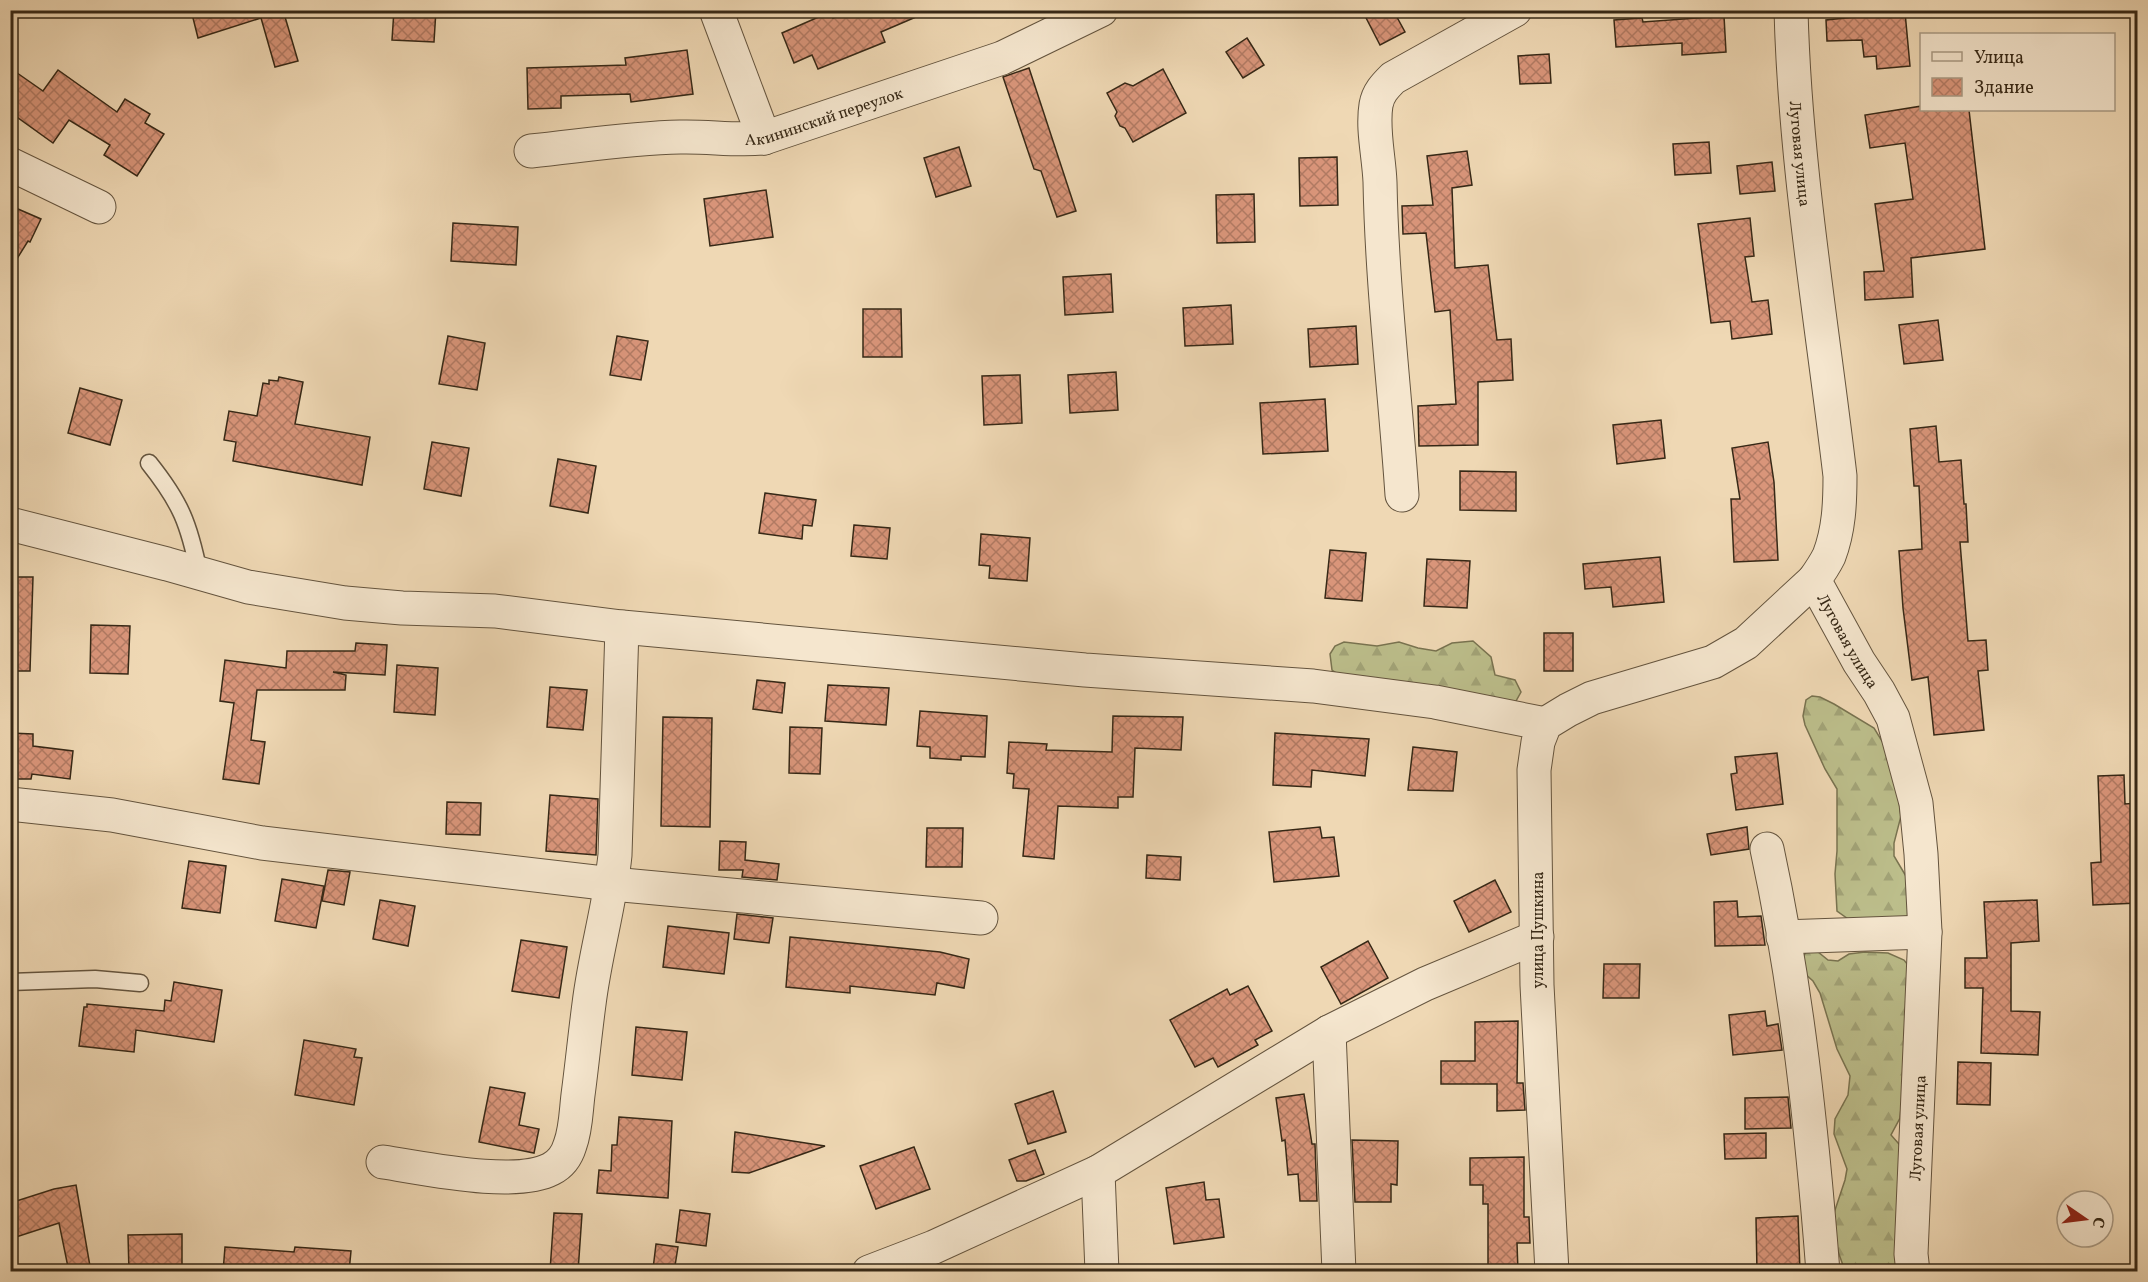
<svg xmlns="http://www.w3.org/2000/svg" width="2148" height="1282" font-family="Vollkorn,serif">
  <defs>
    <pattern id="forest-firs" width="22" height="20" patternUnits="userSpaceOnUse" patternTransform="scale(1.5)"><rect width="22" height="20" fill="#bcbe8b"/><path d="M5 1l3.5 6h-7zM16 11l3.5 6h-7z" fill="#a2a377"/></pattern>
    <pattern id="building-cross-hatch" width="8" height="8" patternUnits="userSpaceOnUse" patternTransform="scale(1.5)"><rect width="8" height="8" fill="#d9957a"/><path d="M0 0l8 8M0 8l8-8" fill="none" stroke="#b17a63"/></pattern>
  </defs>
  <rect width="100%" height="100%" fill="#efd8b4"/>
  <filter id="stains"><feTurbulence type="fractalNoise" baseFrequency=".00333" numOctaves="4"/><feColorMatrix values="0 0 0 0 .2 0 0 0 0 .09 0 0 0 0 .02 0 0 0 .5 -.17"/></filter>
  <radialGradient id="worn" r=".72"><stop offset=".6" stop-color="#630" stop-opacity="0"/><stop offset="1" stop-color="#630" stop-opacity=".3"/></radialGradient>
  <g fill="url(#forest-firs)" stroke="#797350" stroke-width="1.5">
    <polygon points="1473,641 1491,657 1495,675 1515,680 1521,692 1516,701 1506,703 1345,679 1332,670 1330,654 1335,646 1344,642 1377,646 1399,642 1418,648 1436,651 1452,643"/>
    <polygon points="1812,696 1820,697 1834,704 1874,728 1893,759 1901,816 1894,843 1894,856 1913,888 1913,916 1851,921 1837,911 1835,874 1837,851 1837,789 1825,769 1805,725 1803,716 1806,700"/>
    <polygon points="1807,951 1818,952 1828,960 1838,961 1849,954 1865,952 1888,953 1904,960 1912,970 1904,1034 1907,1050 1900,1118 1891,1135 1906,1152 1897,1271 1845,1271 1834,1240 1834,1213 1845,1180 1847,1169 1834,1134 1835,1119 1848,1095 1850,1076 1837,1049 1820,993 1813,981 1803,972 1801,959"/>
  </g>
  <g fill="url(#building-cross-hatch)" stroke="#362816" stroke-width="1.5">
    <polygon points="204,10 283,10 298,61 275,67 261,18 198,38 192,14"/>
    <polygon points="394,10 436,10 434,42 392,40"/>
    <polygon points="851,10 930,10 930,11 881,32 885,42 818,69 812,55 794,63 782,33 830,12 833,18"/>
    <polygon points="1362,10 1393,10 1405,32 1380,45"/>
    <polygon points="1905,12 1910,66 1877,69 1876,56 1864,57 1862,40 1827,41 1826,20"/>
    <polygon points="1724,16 1726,52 1682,55 1682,43 1616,47 1614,20 1642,18 1643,22"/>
    <polygon points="1247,38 1264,65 1243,78 1226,52"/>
    <polygon points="687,50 693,94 631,102 630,94 561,96 561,108 528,109 527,68 626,65 625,58"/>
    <polygon points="1549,54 1551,83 1520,84 1518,56"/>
    <polygon points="10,68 43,91 58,70 117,112 125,99 150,114 145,123 164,134 137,176 104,155 110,145 69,120 53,143 10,112"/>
    <polygon points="1029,68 1076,211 1057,217 1041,171 1034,169 1003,77"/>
    <polygon points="1163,69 1186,113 1133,142 1125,128 1120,126 1115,116 1117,112 1107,93 1125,83 1133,86"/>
    <polygon points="1922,106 1922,110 1969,110 1985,249 1911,258 1913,297 1865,300 1864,272 1884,271 1875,204 1913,199 1905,143 1870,148 1865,115"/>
    <polygon points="1709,142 1711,173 1675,175 1673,144"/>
    <polygon points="959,147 971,186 936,197 924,158"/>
    <polygon points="1467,151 1472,185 1452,188 1455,268 1488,265 1497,340 1511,339 1513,380 1478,382 1478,445 1419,446 1418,406 1456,404 1450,310 1435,312 1426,233 1403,234 1402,206 1433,205 1427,156"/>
    <polygon points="1337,157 1338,205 1300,206 1299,158"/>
    <polygon points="1772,162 1775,191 1740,194 1737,166"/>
    <polygon points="766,190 773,237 710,246 704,199"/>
    <polygon points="1254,194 1255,242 1217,243 1216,195"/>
    <polygon points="18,209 41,219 30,242 28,241 10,270 10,225"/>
    <polygon points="1750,218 1754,256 1745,257 1752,302 1768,300 1772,334 1732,339 1730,321 1711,323 1698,224"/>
    <polygon points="453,223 518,227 516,265 451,261"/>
    <polygon points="1111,274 1113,312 1065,315 1063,277"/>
    <polygon points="1231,305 1233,344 1185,346 1183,308"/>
    <polygon points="863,309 901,309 902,357 863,357"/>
    <polygon points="1938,320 1943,360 1904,364 1899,325"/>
    <polygon points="1356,326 1358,364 1310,367 1308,329"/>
    <polygon points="448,336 485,343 477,390 439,384"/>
    <polygon points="617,336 648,341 641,380 610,375"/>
    <polygon points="1116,372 1118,410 1070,413 1068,375"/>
    <polygon points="1020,375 1022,423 984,425 982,376"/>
    <polygon points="279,377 303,382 295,424 370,437 362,485 233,461 236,442 224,440 229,411 257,416 263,383 269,384 269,380 278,381"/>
    <polygon points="80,388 122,400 110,445 68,433"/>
    <polygon points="1325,399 1328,451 1263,454 1260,403"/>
    <polygon points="1661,420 1665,458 1617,464 1613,425"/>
    <polygon points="1936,426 1939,462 1961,460 1964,504 1966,504 1968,542 1960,542 1968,641 1986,640 1988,670 1978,671 1984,730 1934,735 1928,677 1912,680 1903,608 1899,551 1922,549 1919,486 1914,486 1910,429"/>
    <polygon points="432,442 469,448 461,496 424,489"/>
    <polygon points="1768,442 1774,482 1778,560 1734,562 1731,499 1740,499 1732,448"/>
    <polygon points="558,459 596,466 588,513 550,506"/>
    <polygon points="1460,471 1516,472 1516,511 1460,510"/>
    <polygon points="765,493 816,500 812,526 803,525 802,539 759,533"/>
    <polygon points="854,525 890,528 887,559 851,556"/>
    <polygon points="981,534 1030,538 1027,581 989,578 990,566 979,565"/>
    <polygon points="1330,550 1366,553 1362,601 1325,598"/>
    <polygon points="1660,557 1664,602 1613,607 1611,587 1585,589 1583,564"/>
    <polygon points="1427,559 1470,561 1467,608 1424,606"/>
    <polygon points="10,577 33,577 30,671 10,671"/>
    <polygon points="91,625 130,626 128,674 90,673"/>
    <rect x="1544" y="633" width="29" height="38"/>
    <polygon points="356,643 387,645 385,675 333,672 346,675 345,690 257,690 251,740 265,742 259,784 223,779 234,703 220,701 225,660 286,668 287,651 355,651"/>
    <polygon points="397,665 438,668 435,715 394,712"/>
    <polygon points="757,680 785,683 782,713 753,709"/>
    <polygon points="828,685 889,688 886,725 825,721"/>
    <polygon points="550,687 587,690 583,730 547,727"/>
    <polygon points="920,711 987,716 985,757 961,756 961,760 930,758 930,747 917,746"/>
    <polygon points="1113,716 1183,717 1181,750 1135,748 1133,797 1118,797 1118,808 1058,806 1054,859 1023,856 1029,789 1013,788 1014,774 1007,773 1009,742 1047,744 1046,750 1112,752"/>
    <polygon points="663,717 712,718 710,827 661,826"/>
    <polygon points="790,727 822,728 820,774 789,773"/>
    <polygon points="10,733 33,734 33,746 73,751 70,779 32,774 31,779 10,779"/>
    <polygon points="1275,733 1369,739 1365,776 1312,770 1311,787 1273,785"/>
    <polygon points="1413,747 1457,752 1453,791 1408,790"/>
    <polygon points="1777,753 1783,804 1736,810 1731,774 1737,773 1735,757"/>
    <polygon points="2124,775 2125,804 2138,803 2138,903 2093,905 2091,863 2101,862 2098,776"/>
    <polygon points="550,795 598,799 596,855 546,851"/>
    <polygon points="447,802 481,803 480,835 446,834"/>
    <polygon points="1320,827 1322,838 1334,837 1339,876 1274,882 1269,832"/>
    <polygon points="1747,827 1749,849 1711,855 1707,834"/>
    <polygon points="927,828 963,828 962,867 926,867"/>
    <polygon points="720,841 746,842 745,860 779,864 777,880 742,877 743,870 719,870"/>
    <polygon points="1147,855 1181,857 1180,880 1146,878"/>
    <polygon points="189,861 226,866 220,913 182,908"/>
    <polygon points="328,870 350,872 344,905 322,901"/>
    <polygon points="282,879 324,886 316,928 275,921"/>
    <polygon points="1495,880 1511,912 1469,932 1454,901"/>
    <polygon points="380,900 415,906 408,946 373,939"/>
    <polygon points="2037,900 2039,941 2011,943 2011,1011 2040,1012 2038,1055 1981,1053 1983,988 1965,988 1965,958 1987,958 1984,902"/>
    <polygon points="1737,901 1738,917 1761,916 1765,945 1715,946 1714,902"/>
    <polygon points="737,914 773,918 769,943 734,939"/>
    <polygon points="668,926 729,933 724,974 663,967"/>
    <polygon points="790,937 940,952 969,959 964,988 937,983 935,995 850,986 850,993 786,987"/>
    <polygon points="521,940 567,947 559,998 512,991"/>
    <polygon points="1368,941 1388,978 1341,1004 1321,967"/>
    <polygon points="1604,964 1640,964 1639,998 1603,998"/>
    <polygon points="174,982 222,990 214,1042 136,1030 134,1052 79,1046 84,1007 87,1007 87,1004 164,1011 165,1000 171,1001"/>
    <polygon points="1248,986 1272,1031 1255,1040 1258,1045 1218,1067 1213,1058 1195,1067 1170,1020 1227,989 1230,995"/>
    <polygon points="1765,1011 1767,1026 1778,1024 1782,1050 1733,1055 1729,1015"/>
    <polygon points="1518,1021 1517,1083 1523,1083 1525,1110 1497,1111 1497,1084 1441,1084 1441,1061 1475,1061 1475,1022"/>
    <polygon points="636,1027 687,1032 682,1080 632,1075"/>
    <polygon points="304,1040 356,1049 354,1057 362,1058 354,1105 295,1095"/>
    <polygon points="1958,1062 1991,1063 1990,1105 1957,1104"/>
    <polygon points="490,1087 525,1093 519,1125 539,1129 534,1153 479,1142"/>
    <polygon points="1053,1091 1066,1132 1028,1144 1015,1104"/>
    <polygon points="1304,1094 1312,1144 1315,1144 1317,1201 1300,1201 1298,1174 1288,1175 1285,1140 1282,1141 1276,1098"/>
    <polygon points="1788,1097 1791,1128 1745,1129 1745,1098"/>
    <polygon points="619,1117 672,1121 668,1198 597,1193 599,1170 611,1171 612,1145 617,1145"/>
    <polygon points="735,1132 825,1146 749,1173 732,1172"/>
    <polygon points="1766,1133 1766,1158 1725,1159 1724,1134"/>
    <polygon points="1352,1140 1398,1141 1397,1185 1391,1184 1391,1202 1355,1202"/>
    <polygon points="914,1147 930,1189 876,1209 860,1166"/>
    <polygon points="1035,1150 1044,1174 1026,1181 1017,1181 1009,1160"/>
    <polygon points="1524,1157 1524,1217 1529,1217 1530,1243 1517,1243 1518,1272 1488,1272 1488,1204 1483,1204 1483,1185 1470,1185 1470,1158"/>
    <polygon points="1204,1182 1206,1200 1219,1199 1224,1237 1174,1244 1166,1188"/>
    <polygon points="76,1185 91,1272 69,1272 59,1223 10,1239 10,1203 54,1189"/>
    <polygon points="680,1210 710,1214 706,1246 676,1242"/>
    <polygon points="554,1213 582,1214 578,1272 550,1271"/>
    <polygon points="1798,1216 1800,1272 1757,1272 1756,1218"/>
    <polygon points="182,1234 182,1272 129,1272 128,1235"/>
    <polygon points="656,1244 678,1247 674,1272 653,1269"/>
    <polygon points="225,1247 294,1252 295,1247 351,1251 349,1272 223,1272"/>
  </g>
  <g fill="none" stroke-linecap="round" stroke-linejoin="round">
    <g stroke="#64543e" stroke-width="19">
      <g id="lane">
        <path d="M149 463C181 503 189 524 199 573"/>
        <polyline points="10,982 95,979 140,983"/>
      </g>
    </g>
    <g stroke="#64543e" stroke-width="35">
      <g id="street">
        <polyline points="716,10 764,138"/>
        <path id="s1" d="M1791 10C1795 166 1822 322 1840 476 1840 503 1839 530 1829 556 1825 564 1819 573 1814 580L1859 662 1879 692 1893 718 1916 803 1921 854 1925 932 1911 1254 1913 1272"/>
        <path id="s2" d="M531 151C580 146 630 138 680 137 708 136 736 141 764 138L1002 58 1101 10"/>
        <polyline points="10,164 99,207"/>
        <path d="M1402 495C1395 391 1382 287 1380 182 1379 157 1372 129 1376 105 1378 93 1385 86 1393 78L1515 10"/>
        <polyline points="10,524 167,564 248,587 345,603 402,608 495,611 622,627 1085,670 1313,686 1435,702 1545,724"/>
        <polyline points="10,804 112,815 262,843 612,884 981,918"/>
        <path d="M1767 849C1797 988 1812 1130 1823 1272"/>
        <polyline points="1783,937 1925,932"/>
        <polyline points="1329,1032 1339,1272"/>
        <path d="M383 1162C424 1168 515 1188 551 1169 561 1164 567 1155 570 1145 576 1129 576 1111 578 1095 582 1065 585 1034 589 1004 595 954 610 905 615 855L622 627"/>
        <polyline points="1098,1172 1102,1272"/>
        <polyline points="869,1272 934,1247 1098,1172 1329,1032 1425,984 1537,937"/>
        <polyline points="1552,1272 1537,985 1534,770 1538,742 1545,724 1568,710 1592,698 1713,662 1746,643 1814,580"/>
      </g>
    </g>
    <use href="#lane" stroke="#f5e6ce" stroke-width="16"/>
    <use href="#street" stroke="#f5e6ce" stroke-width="33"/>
  </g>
  <g text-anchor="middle" stroke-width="6" stroke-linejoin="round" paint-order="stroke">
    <g font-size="16" fill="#362816" stroke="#f5e6ce">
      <text dy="6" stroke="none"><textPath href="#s2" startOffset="297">Акининский переулок</textPath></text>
      <text dy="6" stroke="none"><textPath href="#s1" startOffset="144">Луговая улица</textPath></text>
      <text dy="6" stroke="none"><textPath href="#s1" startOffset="648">Луговая улица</textPath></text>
      <text transform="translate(1537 930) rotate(-90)" y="6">улица Пушкина</text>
      <text transform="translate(1917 1128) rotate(-87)" y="6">Луговая улица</text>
    </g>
  </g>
  <rect width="2148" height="1282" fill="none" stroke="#efd8b4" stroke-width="36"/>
  <rect x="12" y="12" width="2124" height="1258" fill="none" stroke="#362816" stroke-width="3"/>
  <rect x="18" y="18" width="2112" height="1246" fill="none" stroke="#362816" stroke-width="1.5"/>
  <rect x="1920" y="33" width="195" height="78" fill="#f5e6ce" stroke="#a99a84" stroke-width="1.5"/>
  <rect x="1932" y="52" width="30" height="9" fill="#f5e6ce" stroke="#a99a84" stroke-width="1.5"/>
  <text x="1974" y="63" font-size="18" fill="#362816">Улица</text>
  <rect x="1932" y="78" width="30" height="18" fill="url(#building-cross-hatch)" stroke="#a99a84" stroke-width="1.5"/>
  <text x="1974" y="93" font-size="18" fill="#362816">Здание</text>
  <g transform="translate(2085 1219) rotate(104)"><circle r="28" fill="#f5e6ce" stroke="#a99a84" stroke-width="1.5"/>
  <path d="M0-4.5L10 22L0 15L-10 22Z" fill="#8f2418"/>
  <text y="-9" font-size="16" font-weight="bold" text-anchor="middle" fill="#362816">С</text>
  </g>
  <rect width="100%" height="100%" filter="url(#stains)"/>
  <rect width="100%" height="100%" fill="url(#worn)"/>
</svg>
